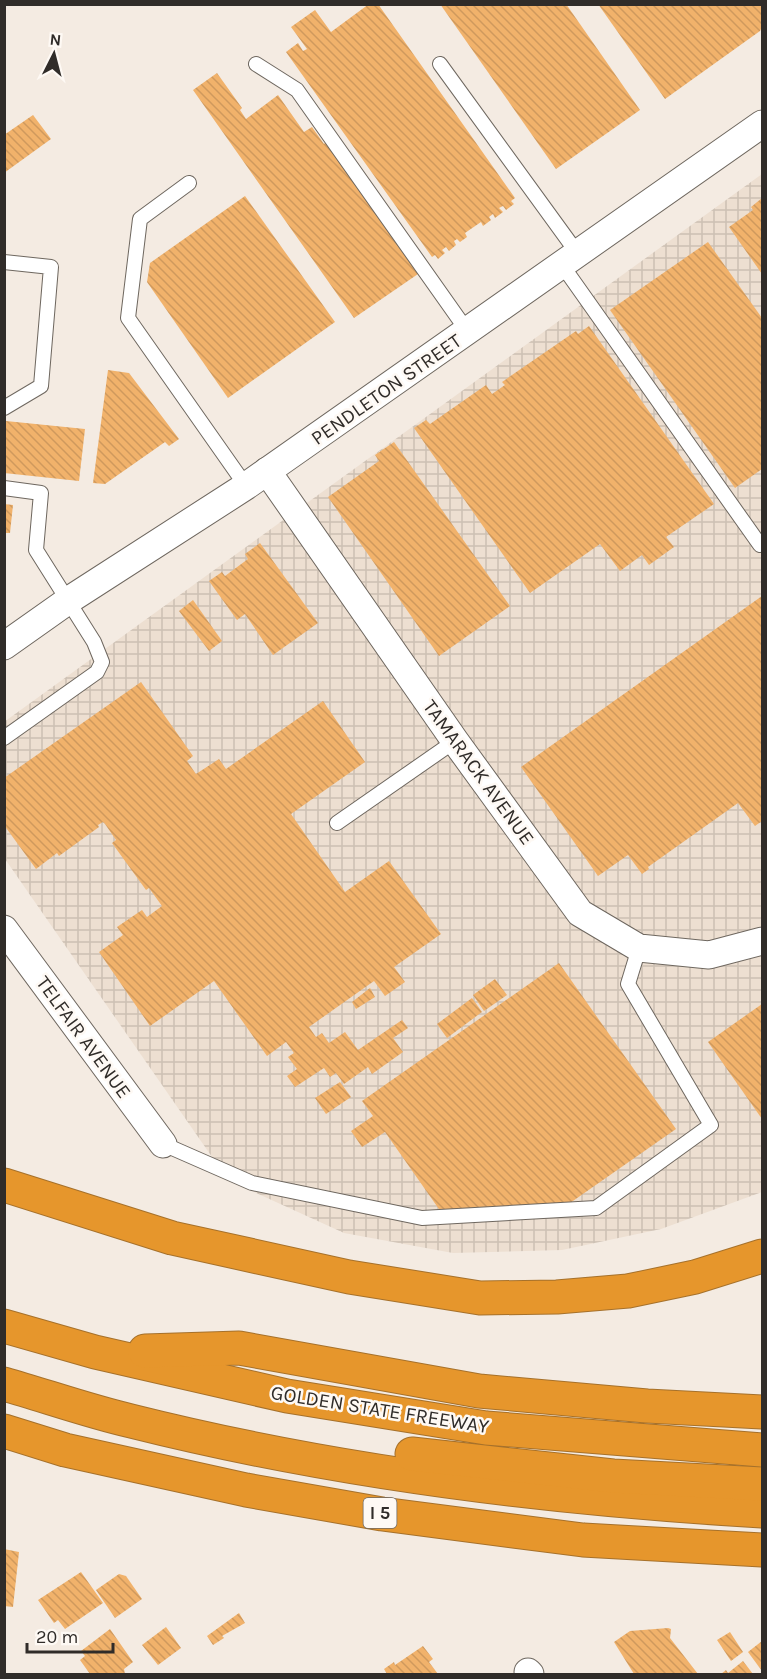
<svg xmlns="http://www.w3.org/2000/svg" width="767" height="1679" font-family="Karla,sans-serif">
  <defs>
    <pattern id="industrial-grid" width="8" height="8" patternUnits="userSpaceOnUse" patternTransform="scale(1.5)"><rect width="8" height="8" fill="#eddfd1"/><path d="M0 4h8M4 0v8" fill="none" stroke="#ccc0b3"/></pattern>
    <pattern id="building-back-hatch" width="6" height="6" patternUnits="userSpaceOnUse" patternTransform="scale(1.5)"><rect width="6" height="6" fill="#f1b26b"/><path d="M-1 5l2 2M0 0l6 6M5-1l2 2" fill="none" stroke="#cf995d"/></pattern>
  </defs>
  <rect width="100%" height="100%" fill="#f4ebe2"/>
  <polygon fill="url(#industrial-grid)" points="762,174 762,1192 661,1229 562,1250 453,1253 344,1233 228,1180 5,859 4,722"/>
  <g fill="url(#building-back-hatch)">
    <polygon points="369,4 378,4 515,198 511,201 514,204 506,210 503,206 499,208 503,212 495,218 493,214 489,217 491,220 483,226 481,222 465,233 467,237 460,242 457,239 454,241 456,245 449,251 446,247 442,250 445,253 438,259 435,255 432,257 286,52 298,43 303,51 307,49 291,27 315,10 331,32"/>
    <polygon points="440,4 566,4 640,110 556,169"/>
    <polygon points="598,4 762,4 762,27 760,31 665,99"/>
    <polygon points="217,73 242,108 240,110 246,119 278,95 304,132 312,127 324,144 326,142 418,274 354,318 193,90"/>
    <polygon points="33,115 51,139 4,173 4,135"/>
    <polygon points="245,196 335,322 228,398 147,282 150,263"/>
    <polygon points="762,198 762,274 729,227 753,210 751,207"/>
    <polygon points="708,242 762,318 762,469 735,488 610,310"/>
    <polygon points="589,326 714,504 666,537 674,547 649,565 642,555 620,571 600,544 530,593 414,428 426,420 430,424 486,385 492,394 505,385 502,382 576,331 578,334"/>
    <polygon points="108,370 129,373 179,439 169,446 165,442 105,484 93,483"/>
    <polygon points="6,421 85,429 79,481 4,473"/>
    <polygon points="394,442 510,606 439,656 328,497 379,461 375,455"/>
    <polygon points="4,504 13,505 10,533 4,533"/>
    <polygon points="260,543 318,623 273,655 245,614 237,620 209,581 222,572 225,576 248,559 245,554"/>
    <polygon points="762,596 762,821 755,826 738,803 648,867 649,869 642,874 628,855 598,876 521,767"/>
    <polygon points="193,600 222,641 209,651 179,611"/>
    <polygon points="141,682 193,756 187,761 196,774 219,759 226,769 323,701 365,762 291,814 345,892 389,861 441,934 394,967 405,982 385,996 374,981 309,1027 316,1037 322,1033 329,1043 345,1032 358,1050 402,1020 408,1028 393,1038 403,1052 372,1074 368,1067 344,1084 336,1073 330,1077 324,1068 295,1087 287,1076 297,1069 288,1057 294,1053 286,1042 267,1056 214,981 150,1026 99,952 123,935 117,927 142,910 147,917 162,906 149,888 146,890 112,843 116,840 105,824 103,822 98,825 99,827 59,856 57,853 36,869 4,825 4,778"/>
    <polygon points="559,963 676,1129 570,1203 441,1212 385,1132 362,1147 351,1131 373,1116 362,1101"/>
    <polygon points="495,979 507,995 484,1011 473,995"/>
    <polygon points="370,988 375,997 356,1009 352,1002"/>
    <polygon points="472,998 482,1012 447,1038 437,1024"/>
    <polygon points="762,1004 762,1119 708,1042"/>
    <polygon points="340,1082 351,1097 326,1114 315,1098"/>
    <polygon points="4,1549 19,1552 13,1607 4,1606"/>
    <polygon points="81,1572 103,1603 65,1629 58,1620 54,1623 38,1600"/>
    <polygon points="119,1574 126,1576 142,1599 115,1618 96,1590"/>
    <polygon points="239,1613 245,1623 222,1636 224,1638 213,1645 207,1636"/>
    <polygon points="166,1627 181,1648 158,1665 142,1645"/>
    <polygon points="668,1628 671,1629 670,1638 698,1674 634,1674 614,1642 630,1631"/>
    <polygon points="110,1629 133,1662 124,1669 125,1674 90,1674 80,1660 85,1656 81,1651"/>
    <polygon points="730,1632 743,1652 731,1661 717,1640"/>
    <polygon points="762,1641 762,1671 748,1652"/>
    <polygon points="423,1646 433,1659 429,1662 438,1674 387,1674 384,1669 394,1662 395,1665"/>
    <polygon points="743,1661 753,1674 721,1674 726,1670 728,1673"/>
  </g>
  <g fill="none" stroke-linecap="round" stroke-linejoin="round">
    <g stroke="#6e675f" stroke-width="16">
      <g id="lane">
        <polyline points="256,64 297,90 468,332"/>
        <polyline points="440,64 578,254"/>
        <polyline points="189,183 140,219 128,318 246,486"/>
        <polyline points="4,262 51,267 41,386 4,408"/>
        <polyline points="562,265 760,545"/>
        <polyline points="4,488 41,493 36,550 94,642 102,662 97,672 4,738"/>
        <polyline points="337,823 455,741"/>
        <polyline points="163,1144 252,1183 422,1218 596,1208 711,1125 628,984 639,948"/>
      </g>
    </g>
    <g stroke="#6e675f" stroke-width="29">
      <g id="street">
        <polyline points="267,471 455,741 580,913 639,948 709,955 762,941"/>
        <polyline points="4,646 69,600 246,486 762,124"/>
        <polyline points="4,929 163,1144"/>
        <polyline points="528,1672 530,1674"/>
      </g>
    </g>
    <g stroke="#a6712b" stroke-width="35">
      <g id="highway">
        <polyline points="4,1185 172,1238 349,1277 480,1298 557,1297 628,1291 695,1277 762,1256"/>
        <polyline points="4,1326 95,1352 287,1396 486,1428 762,1450"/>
        <polyline points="145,1351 239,1348 479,1391 647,1406 762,1412"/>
        <path d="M4 1384C46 1396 88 1411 131 1421 338 1473 550 1499 762 1511"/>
        <polyline points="4,1431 65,1450 246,1490 382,1514 583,1540 762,1550"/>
        <polyline points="412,1454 613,1476 762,1484"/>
      </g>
    </g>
    <use href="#lane" stroke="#fff" stroke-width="14"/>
    <use href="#street" stroke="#fff" stroke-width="27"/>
    <use href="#highway" stroke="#e6962c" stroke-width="33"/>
  </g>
  <g text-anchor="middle" stroke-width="5" stroke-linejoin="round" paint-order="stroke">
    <rect fill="#fef9f4" stroke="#6e6a66" stroke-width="1.5" x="363.5" y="1498" width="33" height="30" rx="4.5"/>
    <g font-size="18" font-weight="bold" fill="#302c29">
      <text x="380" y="1519">I 5</text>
    </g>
    <g font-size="20" fill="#302c29" stroke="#fef9f4">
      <text transform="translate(386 389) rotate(-35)" y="7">PENDLETON STREET</text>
      <text transform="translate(479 772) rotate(54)" y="7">TAMARACK AVENUE</text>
      <text transform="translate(84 1037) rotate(54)" y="7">TELFAIR AVENUE</text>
      <text transform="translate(380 1409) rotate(9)" y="7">GOLDEN STATE FREEWAY</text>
    </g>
  </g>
  <rect width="767" height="1679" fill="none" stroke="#302c29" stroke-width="12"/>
  <g transform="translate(54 54) rotate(6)" stroke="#fef9f4" stroke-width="4.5" paint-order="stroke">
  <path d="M0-4.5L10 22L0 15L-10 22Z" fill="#302c29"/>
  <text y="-9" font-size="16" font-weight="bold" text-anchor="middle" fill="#302c29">N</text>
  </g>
  <path d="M27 1643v9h86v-9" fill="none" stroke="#302c29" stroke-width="3"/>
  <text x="36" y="1643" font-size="18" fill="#302c29" stroke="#fef9f4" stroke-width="4.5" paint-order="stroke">20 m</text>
</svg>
